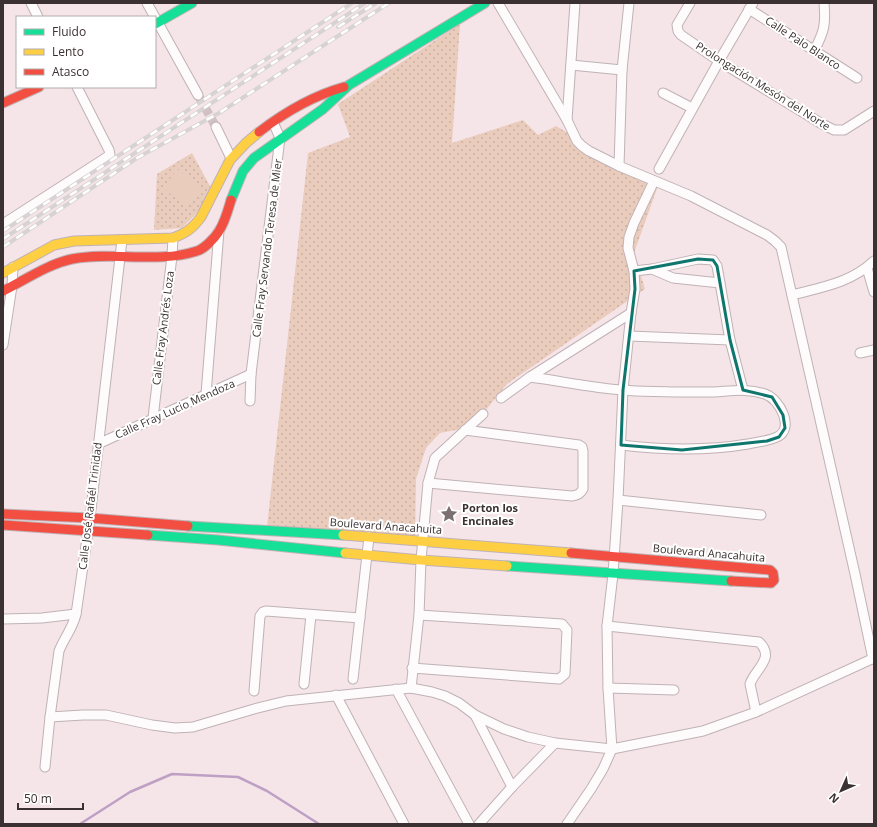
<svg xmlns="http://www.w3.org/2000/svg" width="877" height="827" font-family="'Open Sans',sans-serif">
  <defs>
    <pattern id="grass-dots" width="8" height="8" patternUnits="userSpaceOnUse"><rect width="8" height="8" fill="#eaccbd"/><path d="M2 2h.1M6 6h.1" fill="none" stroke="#cab0a3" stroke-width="1.8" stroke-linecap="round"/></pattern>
  </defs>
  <rect width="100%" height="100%" fill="#f6e5e8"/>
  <g fill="url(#grass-dots)">
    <polygon points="460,24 452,143 523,120 538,135 556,126 658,186 634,253 645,289 507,384 472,427 440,433 426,448 416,479 415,545 267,527 308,153 350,137 338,104"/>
    <polygon points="192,153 211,188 199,211 182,228 154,230 157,174"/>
  </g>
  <polygon fill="#eaccbd" points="177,169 204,191 188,206 163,189"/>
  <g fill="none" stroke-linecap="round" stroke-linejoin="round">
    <polyline stroke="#bda0c4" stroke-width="2.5" points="80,824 130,792 172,774 238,777 267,791 319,824"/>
    <polyline stroke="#d1c1c4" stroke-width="9" stroke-dasharray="9 4.5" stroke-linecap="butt" points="198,95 216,127"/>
    <g stroke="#bfb2b5" stroke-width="11">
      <g id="street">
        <polyline points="31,3 38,17"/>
        <polyline points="147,3 198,95"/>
        <polyline points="498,3 567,120 577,141 582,146 589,151 619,166 691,196 767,235 775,241 781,247 855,574 873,659"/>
        <polyline points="690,3 677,25 678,31 681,35 719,61 822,124 834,130 844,130 874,111"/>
        <polyline points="749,9 857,78"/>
        <path d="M814 51C824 32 826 25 824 3"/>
        <polyline points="571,65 622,70"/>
        <polyline points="663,93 692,108"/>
        <polyline points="567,120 575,3"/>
        <polyline points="216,127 231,158"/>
        <polyline points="619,166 622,70 629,3"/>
        <polyline points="659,169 719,61 753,3"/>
        <polyline points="3,224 110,155 109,150 77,87"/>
        <polyline points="867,268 874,292"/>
        <polyline points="652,269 673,278 720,283"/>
        <polyline points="634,271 652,269 698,259 713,260 717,266 730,340 743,390"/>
        <path d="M792 295C823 287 850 283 874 261"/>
        <polyline points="629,336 730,340"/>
        <polyline points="3,345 12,286 13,267"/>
        <polyline points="860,353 874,350"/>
        <path d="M530 377C561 381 592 388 623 390 640 392 658 391 675 392 688 392 701 392 714 392 732 391 748 388 765 394 780 399 795 429 777 437 768 441 758 442 748 444 706 451 663 450 621 445"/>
        <polyline points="206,394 219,231"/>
        <polyline points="501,398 530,377 631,313"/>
        <polyline points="250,401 251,374 280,138 273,122"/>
        <polyline points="153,418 172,256 173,238"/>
        <polyline points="98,444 251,374"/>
        <path d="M428 483 572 496C578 495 580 494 583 489V451L582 447 579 445 465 430"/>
        <polyline points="618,500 761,515"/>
        <polyline points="3,619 42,618 76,614"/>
        <path d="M607 626 759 642C776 658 755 669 750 684L756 712"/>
        <polyline points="412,668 559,679 565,674 567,630 562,624 419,615"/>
        <polyline points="353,679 369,537"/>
        <polyline points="304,684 311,615"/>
        <polyline points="411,688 419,615 421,560 428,483 435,458 483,414"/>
        <polyline points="608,688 674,690"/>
        <polyline points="396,689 469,824"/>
        <polyline points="254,691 260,616 263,612 266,611 360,618"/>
        <polyline points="336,695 404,824"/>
        <polyline points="475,715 512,787"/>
        <polyline points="50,717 83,715 106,715 152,725 175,728 193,727 254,709 286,701 411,688 432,692 445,696 459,703 475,715 504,729 528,737 555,743 612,749 703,731 756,712 874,658"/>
        <path d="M45 767 50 717 59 651C64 638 73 628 76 614L90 518 122 240"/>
        <polyline points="479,824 512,787 555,743"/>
        <polyline points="567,824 591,789 603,769 612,749 608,688 607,626 613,574 618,500 623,390 631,313 635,289 634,271 628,248 629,237 634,223 654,181"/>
      </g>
    </g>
    <g stroke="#bfb2b5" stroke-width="11">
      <g id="fast">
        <polyline points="155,24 192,3"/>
        <polyline points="231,200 243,171 254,158 323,109 349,85 485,3"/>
        <polyline points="188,526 343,535"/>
        <polyline points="148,535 218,540 345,553"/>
        <polyline points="507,566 731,581"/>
      </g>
    </g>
    <g stroke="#bfb2b5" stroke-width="11">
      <g id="slow">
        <path d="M3 273 54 245 74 241 173 238C186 233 192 229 201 217L230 160 246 143 259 132"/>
        <polyline points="343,535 571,553"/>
        <polyline points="345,553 421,560 507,566"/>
      </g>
    </g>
    <g stroke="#bfb2b5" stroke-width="11">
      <g id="jam">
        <polyline points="3,103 39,87"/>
        <path d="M259 132C285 112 312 96 344 87"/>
        <path d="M3 291C25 280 48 264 72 259 113 251 157 264 197 251 204 249 215 238 219 231 225 222 228 210 231 200"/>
        <polyline points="3,514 90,518 188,526"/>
        <polyline points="3,525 148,535"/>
        <polyline points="571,553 770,570 773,573 774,580 771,583 731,581"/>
      </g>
    </g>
    <use href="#street" stroke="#fefbfc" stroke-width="9"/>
    <use href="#fast" stroke="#16e098" stroke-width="9"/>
    <use href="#slow" stroke="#ffcf43" stroke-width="9"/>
    <use href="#jam" stroke="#f24e42" stroke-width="9"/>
    <g stroke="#d7d3d4" stroke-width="4">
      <g id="rail">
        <polyline points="338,27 376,3"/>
        <polyline points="3,231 352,3"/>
        <polyline points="3,239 365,3"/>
        <polyline points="3,247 137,158 219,113 389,3"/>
      </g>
    </g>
    <use href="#rail" stroke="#fff" stroke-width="2.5" stroke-dasharray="8" stroke-linecap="butt"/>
  </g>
  <path fill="none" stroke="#0f766e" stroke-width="3" stroke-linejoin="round" d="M698 259 713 260 717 266 730 340 743 390 772 397 783 415 785 428 779 437 767 441 682 450 621 445 623 390 635 289 634 271Z"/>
  <defs>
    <g id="sight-bare" transform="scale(1.38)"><path d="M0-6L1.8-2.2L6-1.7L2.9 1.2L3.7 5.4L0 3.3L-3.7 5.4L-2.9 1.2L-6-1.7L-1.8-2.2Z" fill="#7c6f72" stroke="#fff" stroke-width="2.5" paint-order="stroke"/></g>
  </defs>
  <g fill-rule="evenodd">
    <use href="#sight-bare" x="449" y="514"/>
  </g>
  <g text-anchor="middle" stroke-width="4" stroke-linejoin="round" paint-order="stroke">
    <g font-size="11" fill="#3b3032" stroke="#fff">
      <text transform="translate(803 43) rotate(33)" y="4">Calle Palo Blanco</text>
      <text transform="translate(763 86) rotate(32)" y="4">Prolongación Mesón del Norte</text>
      <text transform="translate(267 248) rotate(-83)" y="4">Calle Fray Servando Teresa de Mier</text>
      <text transform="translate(163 328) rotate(-83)" y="4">Calle Fray Andrés Loza</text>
      <text transform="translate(175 409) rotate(-24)" y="4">Calle Fray Lucio Mendoza</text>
      <text transform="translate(90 506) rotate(-83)" y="4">Calle José Rafaél Trinidad</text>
      <text transform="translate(386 526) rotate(4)" y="4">Boulevard Anacahuita</text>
      <text transform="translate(709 553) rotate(5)" y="4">Boulevard Anacahuita</text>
    </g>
    <g font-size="11" font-weight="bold" fill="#3b3032" stroke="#fff" text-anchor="start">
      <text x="462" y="512">Porton los<tspan x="462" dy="13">Encinales</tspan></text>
    </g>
  </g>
  <rect width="877" height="827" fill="none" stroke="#3b3032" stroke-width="8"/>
  <rect x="16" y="16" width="140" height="72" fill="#ffffff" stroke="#b1acad"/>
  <rect x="24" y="29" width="20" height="6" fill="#16e098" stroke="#b1acad"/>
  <text x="52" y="36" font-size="12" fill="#3b3032">Fluido</text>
  <rect x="24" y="49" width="20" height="6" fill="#ffcf43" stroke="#b1acad"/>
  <text x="52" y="56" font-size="12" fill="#3b3032">Lento</text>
  <rect x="24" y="69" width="20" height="6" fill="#f24e42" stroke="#b1acad"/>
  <text x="52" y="76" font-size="12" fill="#3b3032">Atasco</text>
  <g transform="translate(841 791) rotate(225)" stroke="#ffffff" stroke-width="3" paint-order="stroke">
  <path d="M0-3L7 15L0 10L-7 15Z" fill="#3b3032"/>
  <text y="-6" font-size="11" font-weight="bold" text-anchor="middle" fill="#3b3032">N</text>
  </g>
  <path d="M18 803v6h65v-6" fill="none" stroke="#3b3032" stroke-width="2"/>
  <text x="24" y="803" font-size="12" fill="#3b3032" stroke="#ffffff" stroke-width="3" paint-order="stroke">50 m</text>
</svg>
